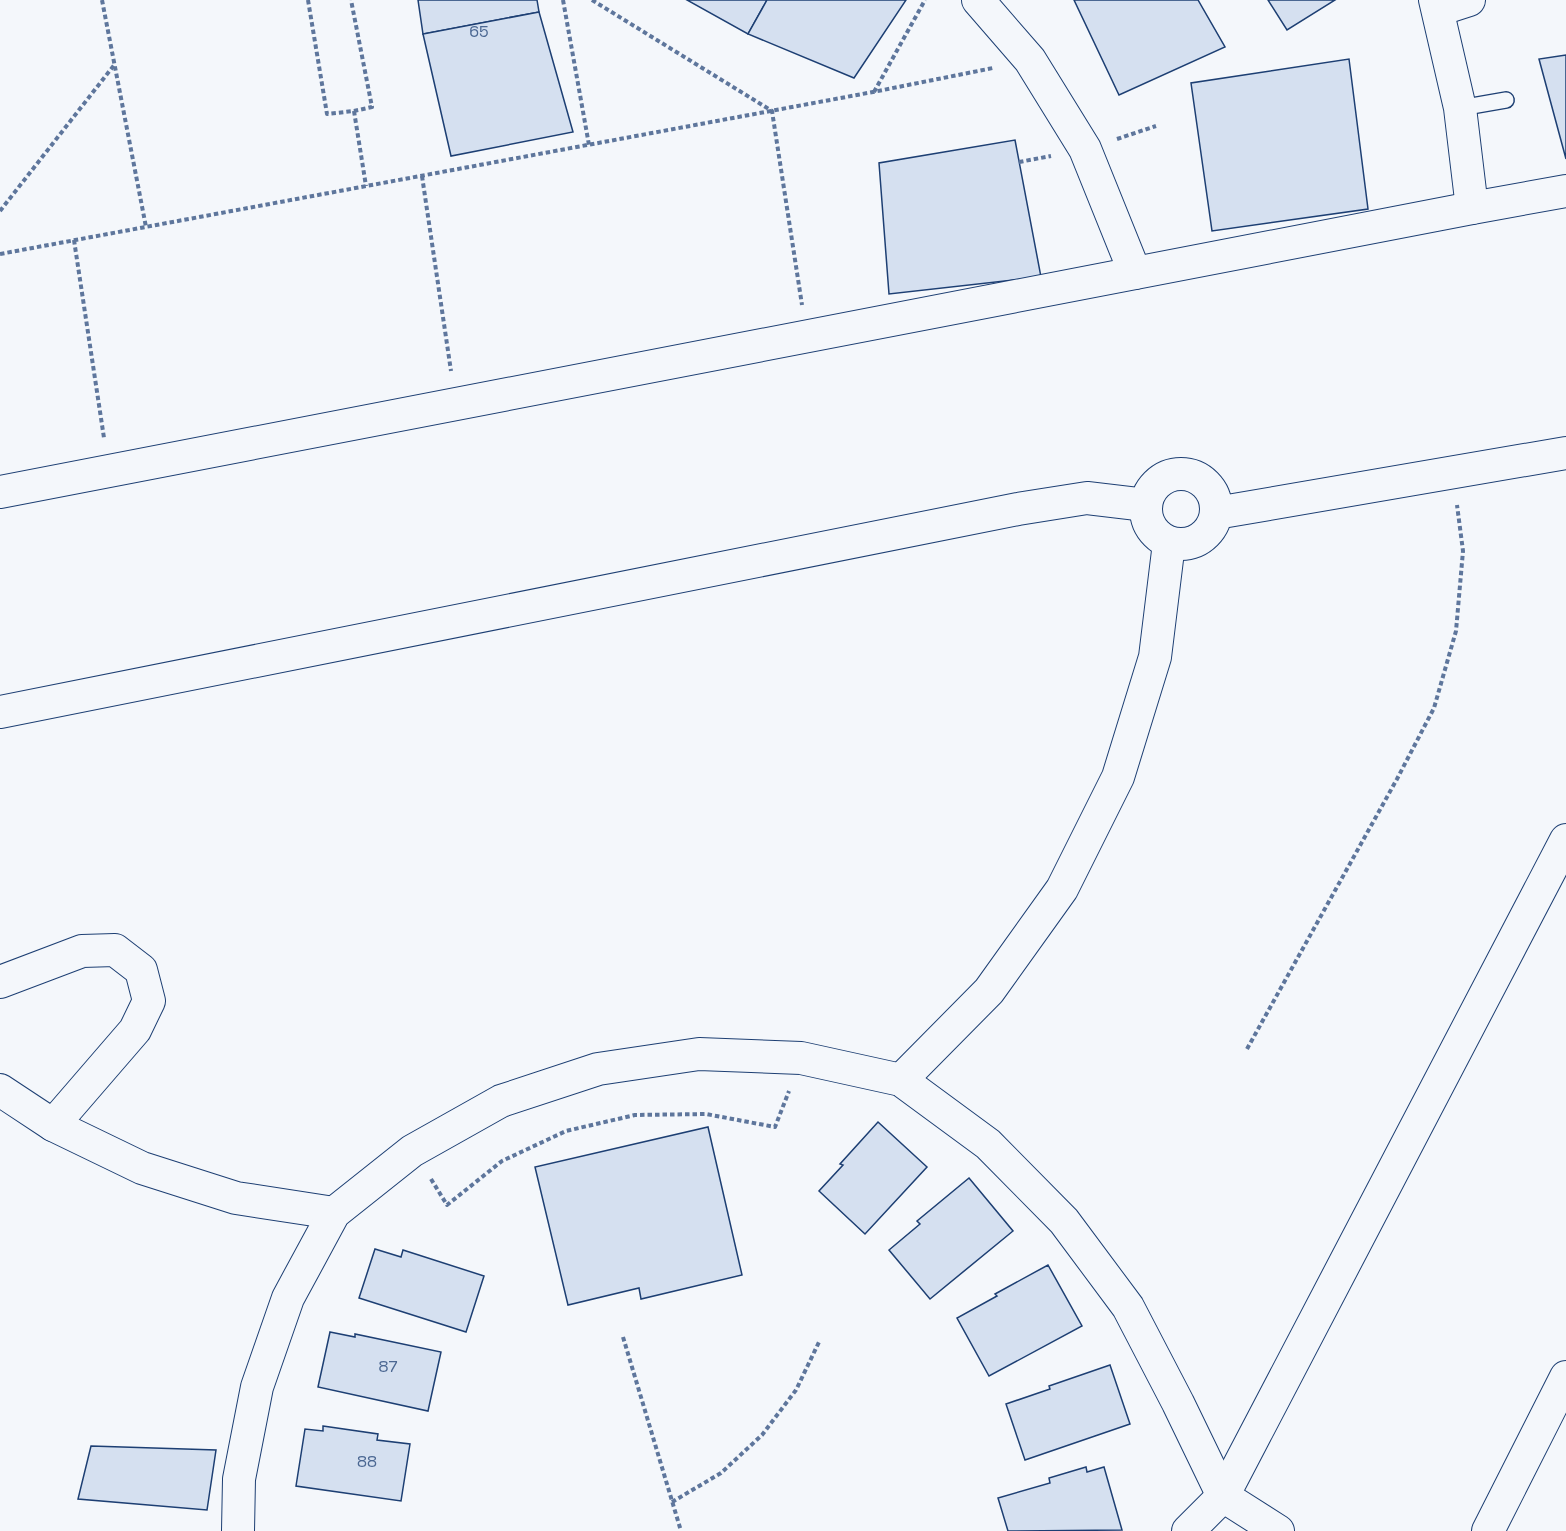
<svg xmlns="http://www.w3.org/2000/svg" width="1566" height="1531" font-family="'Space Grotesk',sans-serif">
  <rect width="100%" height="100%" fill="#f4f7fb"/>
  <g fill="#d5e0f0" stroke="#1d3f73" stroke-width="1.5">
    <polygon points="418,0 537,0 539,12 423,34"/>
    <polygon points="687,0 767,0 748,34"/>
    <polygon points="767,0 906,0 854,78 748,34"/>
    <polygon points="1074,0 1198,0 1225,47 1119,95"/>
    <polygon points="1268,0 1335,0 1287,30"/>
    <polygon points="539,12 573,132 451,156 423,34"/>
    <polygon points="1566,55 1566,159 1539,59"/>
    <polygon points="1349,59 1368,209 1212,231 1191,83"/>
    <polygon points="1015,140 1041,277 889,294 879,163"/>
    <polygon points="878,1122 927,1167 865,1234 819,1191 843,1165 840,1164"/>
    <polygon points="708,1127 742,1275 641,1299 639,1288 568,1305 535,1167"/>
    <polygon points="969,1178 1013,1231 930,1299 889,1250 920,1224 917,1221"/>
    <polygon points="375,1249 401,1257 403,1250 484,1276 466,1332 359,1298"/>
    <polygon points="1048,1265 1082,1326 989,1376 957,1318 997,1296 995,1294"/>
    <polygon points="330,1332 355,1337 355,1334 441,1352 428,1411 318,1387"/>
    <polygon points="1110,1365 1130,1424 1025,1460 1006,1404 1050,1389 1049,1386"/>
    <polygon points="323,1426 378,1434 377,1440 410,1444 401,1501 296,1486 305,1429 323,1431"/>
    <polygon points="91,1446 216,1450 207,1510 78,1499"/>
    <polygon points="1086,1467 1087,1472 1104,1467 1122,1530 1008,1531 998,1498 1050,1483 1049,1478"/>
  </g>
  <g fill="none" stroke-linecap="round" stroke-linejoin="round">
    <g stroke="#1d3f73" stroke-width="18">
      <polyline id="lane" points="1460,108 1506,100"/>
    </g>
    <g stroke="#1d3f73" stroke-width="34">
      <g id="street">
        <polyline points="978,0 1030,60 1085,149 1135,273"/>
        <polyline points="1435,0 1460,108 1472,208"/>
        <polyline points="1438,10 1469,0"/>
        <circle cx="1181" cy="509" r="35"/>
        <polyline points="0,492 1472,208 1566,191"/>
        <polyline points="1216,513 1566,453"/>
        <polyline points="0,712 1018,509 1087,498 1146,505"/>
        <polyline points="0,982 82,951 115,950 141,970 149,1001 135,1030 53,1125"/>
        <polyline points="901,1080 989,991 1062,889 1118,777 1155,657 1169,543"/>
        <polyline points="0,1090 53,1125 142,1168 236,1198 334,1213"/>
        <polyline points="238,1531 239,1479 257,1387 288,1298 334,1213 412,1151 501,1101 598,1069 699,1054 801,1058 901,1080 988,1144 1064,1221 1128,1307 1178,1403 1223,1496 1278,1531"/>
        <polyline points="1188,1531 1223,1496 1566,840"/>
        <polyline points="1488,1531 1566,1377"/>
      </g>
    </g>
    <g stroke="#5e769c" stroke-width="4" stroke-dasharray="4.5 3" stroke-linecap="butt">
      <polyline points="102,0 146,227"/>
      <polyline points="308,0 327,114 354,111 372,107 351,0"/>
      <polyline points="563,0 589,145"/>
      <polyline points="592,0 772,111 802,305"/>
      <polyline points="874,92 925,0"/>
      <polyline points="354,111 366,186"/>
      <polyline points="1117,139 1156,126"/>
      <polyline points="1019,162 1051,156"/>
      <polyline points="422,176 451,371"/>
      <polyline points="0,211 115,64"/>
      <polyline points="74,240 104,438"/>
      <polyline points="0,254 873,92 993,68"/>
      <polyline points="1247,1049 1397,779 1434,708 1456,631 1463,551 1457,505"/>
      <polyline points="431,1179 447,1205 502,1161 566,1131 635,1115 706,1114 775,1127 789,1091"/>
      <polyline points="623,1337 681,1531"/>
      <polyline points="672,1502 721,1473 762,1435 796,1390 820,1340"/>
    </g>
    <use href="#lane" stroke="#f4f7fb" stroke-width="15"/>
    <use href="#street" stroke="#f4f7fb" stroke-width="32"/>
  </g>
  <g text-anchor="middle" stroke-width="4.5" stroke-linejoin="round" paint-order="stroke">
    <g font-size="16" fill="#4b6792">
      <text x="479" y="37">65</text>
      <text x="388" y="1372">87</text>
      <text x="367" y="1467">88</text>
    </g>
  </g>
</svg>
